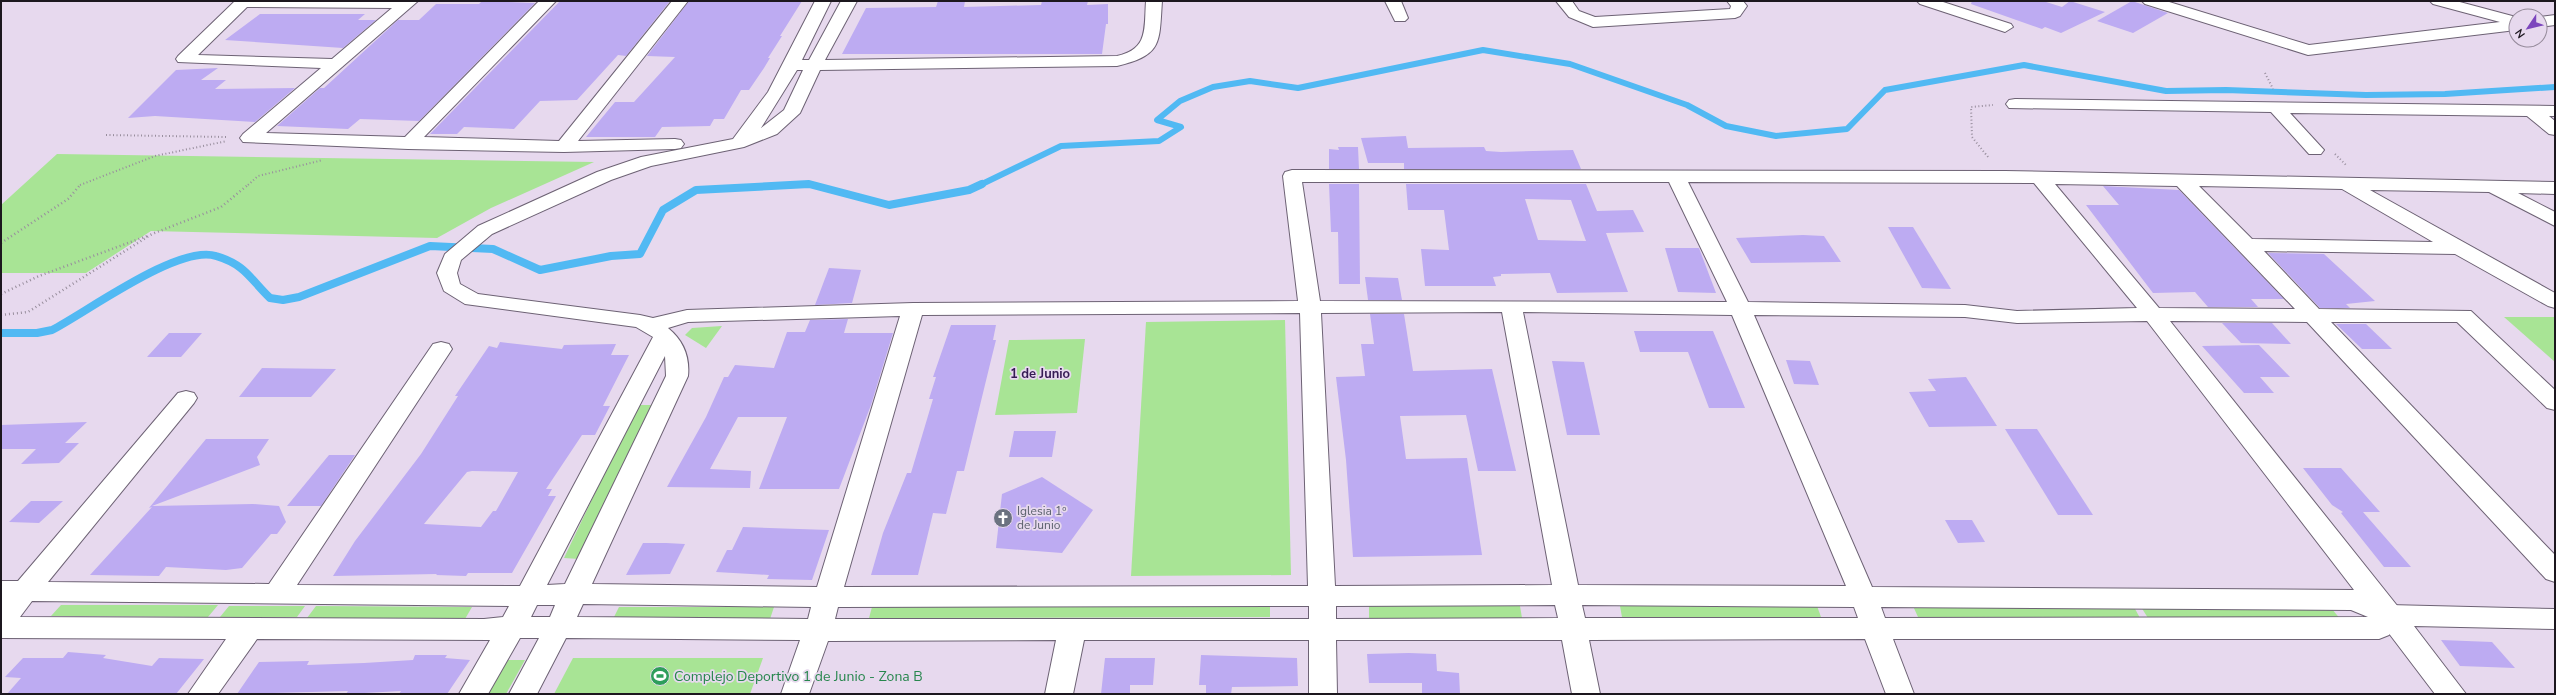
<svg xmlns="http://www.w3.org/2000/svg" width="2556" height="695" font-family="'Nunito Sans',sans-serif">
  <rect width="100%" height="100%" fill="#e7d9ee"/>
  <g fill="#a8e495">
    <polygon points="57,154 594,162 491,208 437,238 151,231 86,273 1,273 1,205"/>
    <polygon points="2504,317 2555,317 2555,362"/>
    <polygon points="1285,320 1291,575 1131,576 1146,322"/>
    <polygon points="722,326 706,348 685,335 692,328"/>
    <polygon points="1085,339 1077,413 995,415 1009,340"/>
    <polygon points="637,405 652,405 579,559 564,558"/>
    <polygon points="61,605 218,605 208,617 51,616"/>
    <polygon points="229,606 305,606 297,617 220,617"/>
    <polygon points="316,606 472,607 465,619 307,618"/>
    <polygon points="1270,606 1270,617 869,618 872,607"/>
    <polygon points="1369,606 1520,606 1522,618 1369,618"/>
    <polygon points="1620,606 1817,606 1821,617 1622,617"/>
    <polygon points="1913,606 2134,607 2140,618 1918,617"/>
    <polygon points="619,607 774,607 770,619 613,619"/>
    <polygon points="2141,607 2332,609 2341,620 2148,618"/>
    <polygon points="573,658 763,658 750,694 554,694"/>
    <polygon points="508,660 525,660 506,694 488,694"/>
  </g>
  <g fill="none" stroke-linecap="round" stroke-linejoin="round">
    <g stroke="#51b9f3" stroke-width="6">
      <polyline points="797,185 811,185"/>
      <polyline points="980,185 1061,146 1159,141 1181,127 1157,120 1180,101 1213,87 1250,81 1298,88 1483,50 1570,64 1687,105 1726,126 1776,136 1847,129 1885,90 2024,65 2166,91 2226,90 2366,95 2445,94 2555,87"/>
    </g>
    <path stroke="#51b9f3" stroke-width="8" d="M1 333H37L52 330C87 312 179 244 216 256 246 265 250 279 270 298L283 300 299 297 430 246 493 249 540 270 611 256 640 254 663 210 696 190 809 184 889 205 969 190 982 184"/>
  </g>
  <g fill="#bdabf2" fill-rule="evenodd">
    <polygon points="482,1 535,3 419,121 360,119 348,129 277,126 320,88 324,88 398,20 419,20 436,4 479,4"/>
    <polygon points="560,1 670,1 626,56 618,55 577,100 540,101 514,129 464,127 457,134 430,134"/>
    <polygon points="689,1 802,1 780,36 782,36 768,58 770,58 764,68 749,90 741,90 724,119 714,119 710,126 662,127 655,137 586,137 615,102 634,102 675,57 647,56"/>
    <polygon points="938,1 965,1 964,7 1041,5 1042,1 1088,1 1087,5 1108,4 1108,24 1106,24 1102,54 842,54 866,8 936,7"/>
    <polygon points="1972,1 2043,1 2062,7 2070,1 2105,12 2061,33 2045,27 2042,29 1971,4"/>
    <polygon points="2132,1 2168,13 2133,33 2097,21"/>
    <polygon points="260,14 365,14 358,20 376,20 343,48 225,40"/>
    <polygon points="218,68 201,80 226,80 215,89 295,88 255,122 155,116 128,118 176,70"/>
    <polygon points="1406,136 1408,148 1484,147 1486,151 1501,152 1573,150 1581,169 1404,169 1404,163 1368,163 1361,138"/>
    <polygon points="1338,147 1358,147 1359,169 1329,169 1329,149 1339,150"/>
    <polygon points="1329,184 1359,184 1360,284 1339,284 1338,232 1331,232"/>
    <path d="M1406 184H1586L1597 211 1633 210 1644 232 1606 233 1628 292 1557 293 1550 273 1501 274V276L1493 277 1496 286H1425L1421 249 1449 250 1444 210H1408ZM1525 199 1571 200 1586 241 1538 240Z"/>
    <polygon points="2103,186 2179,190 2284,299 2251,299 2258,307 2208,307 2195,292 2153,293 2086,205 2119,205"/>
    <polygon points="1888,227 1913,227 1951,289 1922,288"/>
    <polygon points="1803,235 1824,236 1841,262 1751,263 1736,238"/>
    <polygon points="1665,248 1699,248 1716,293 1678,292"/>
    <polygon points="2268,253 2324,254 2375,301 2346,304 2350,308 2320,308"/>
    <polygon points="829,268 861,270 852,303 815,305"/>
    <polygon points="1365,277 1398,278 1402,300 1368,300"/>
    <polygon points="1370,314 1404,314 1413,371 1492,369 1516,471 1478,471 1466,415 1400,416 1406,459 1467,458 1482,555 1353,557 1346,460 1336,377 1365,376 1361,344 1374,344"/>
    <polygon points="848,319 844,333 893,333 871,405 839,489 759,489 787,417 738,417 710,469 751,471 750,488 667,487 706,417 724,377 728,377 735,365 774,368 787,332 805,332 810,320"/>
    <polygon points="2222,323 2272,323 2291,344 2241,343"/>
    <polygon points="2336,324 2366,324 2392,349 2362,349"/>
    <polygon points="951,325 996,325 993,340 996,340 992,356 964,471 957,471 946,514 933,513 918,575 871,575 883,533 907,473 911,473 933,399 929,399 936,377 933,377"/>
    <polygon points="1634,331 1713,331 1745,408 1709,408 1688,352 1640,352"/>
    <polygon points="169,333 202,333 181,357 147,357"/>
    <path d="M500 342 562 349 564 345 616 344 611 355H629L603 406H610L595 435H582L546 489H552L548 496H556L512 573H468L466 576 436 575 437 574 333 576 355 541 421 454 458 396H455L489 346 497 348ZM472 471 518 472 496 511H493L481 527 424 524 467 472Z"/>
    <polygon points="2259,345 2290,377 2260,377 2274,393 2244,393 2202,346"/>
    <polygon points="1786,360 1810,361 1819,385 1794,384"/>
    <polygon points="1552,361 1584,362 1600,435 1567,435"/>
    <polygon points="262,368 336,369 311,397 239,397"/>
    <polygon points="1966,377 1997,426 1929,427 1909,392 1936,391 1928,379"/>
    <polygon points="87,422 65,443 79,443 59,463 21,464 36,449 1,449 1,425"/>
    <polygon points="2005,429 2037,429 2093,515 2058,515"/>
    <polygon points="1014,431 1056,431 1052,457 1009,457"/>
    <polygon points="206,439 269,439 257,457 260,465 152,506 253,504 279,506 286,522 277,534 271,534 242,568 226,570 166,567 159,576 90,575 152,507 149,508"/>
    <polygon points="329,455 355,455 321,506 287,506"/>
    <polygon points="2303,468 2341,468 2380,512 2363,512 2411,567 2384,567 2341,513 2343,512 2332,505"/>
    <polygon points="1042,477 1093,510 1062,553 996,548 1002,494"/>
    <polygon points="31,501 63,501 39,523 9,522"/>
    <polygon points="1945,520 1972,520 1985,542 1958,543"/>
    <polygon points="743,527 829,530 812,580 767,579 769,575 716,572 727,550 732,550"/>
    <polygon points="643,543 666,543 685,544 670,574 626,575"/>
    <polygon points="2441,640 2492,642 2515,668 2460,666"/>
    <polygon points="68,652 106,655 103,658 152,666 159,658 204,659 176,694 7,694 21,678 5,677 23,658 63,658"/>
    <polygon points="1409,653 1436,654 1437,671 1459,673 1460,694 1422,694 1422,683 1369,683 1367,654"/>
    <polygon points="415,655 447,655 445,658 470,660 447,694 399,694 401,691 346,694 348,691 237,694 259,662 309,661 307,665 364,663 413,660"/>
    <polygon points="1201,655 1297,658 1298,686 1232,687 1231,694 1206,694 1206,685 1199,685"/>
    <polygon points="1105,658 1155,658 1153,685 1130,685 1130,694 1101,694"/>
  </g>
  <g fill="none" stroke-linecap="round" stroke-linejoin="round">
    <g stroke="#6d6274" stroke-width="2">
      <g id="street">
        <path d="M235 1H418L266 133 405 137 539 1H556L424 137 559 141 672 1H688L578 141 675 139 681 140 684 144 681 148 675 149 564 152 408 149 243 142 240 138 243 134 321 68 178 62 176 59 178 56ZM247 7 392 8 332 59 198 55Z"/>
        <path d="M815 1H831L802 60H809L841 1H857L825 60 1117 56C1149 49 1144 28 1146 1H1162C1159 43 1163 55 1117 66L820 70 800 113 777 134 744 147 651 166 611 180 492 234 461 260 457 273 460 284 478 294 640 315 653 318 687 310 913 303 1298 301 1283 176 1285 172 1292 170 2005 171 2555 182V194L2518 193 2555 212V226L2489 192 2370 190 2555 293V308L2548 306 2455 254 2264 251 2319 309 2471 311 2555 390V410L2547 408 2457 322H2331L2555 555V582L2546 579 2307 322 2170 321 2399 608 2403 615 2389 635 2379 639H1893L1914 694H1886L1865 639 1589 640 1600 694H1572L1562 640H1336L1337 694H1309V640H1084L1073 694H1045L1056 640 828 641 809 694H781L800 640 566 638 537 694H509L539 638H520L488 694H459L490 640 257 639 218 694H188L226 639 1 638V581H18L178 393 186 391 194 393 197 398 194 403 48 582 269 584 433 344 441 342 449 344 452 349 297 585 520 586 653 337 636 327 465 304 444 291 437 273 445 254 478 226 597 172 641 157 733 139 768 92ZM797 70H803L784 110 761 128ZM1302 182H1669L1727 302 1320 301ZM1688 182 2034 183 2137 308 2017 311 1965 305 1748 302ZM2055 184 2177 186 2295 309 2159 308ZM2199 186 2342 189 2433 242 2252 239ZM1502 312 1552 585 1335 586 1321 313ZM1523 312 1732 315 1846 586 1578 585ZM1300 313 1308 586 844 587 922 315ZM1754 315 1965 317 2017 323 2147 321 2354 590 1872 587ZM900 316 817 587 592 584 688 376C690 357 683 340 668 328L688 322ZM665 356 666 376 565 584 547 585ZM32 601 509 606 503 617 484 619 20 617ZM583 604 811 607 808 619 577 617ZM537 605H555L550 617H531ZM1555 605 1558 618 1336 619V606ZM1582 605 1854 607 1858 618H1585ZM1309 606V619H835L838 607ZM1881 607 2351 610 2368 617 1885 618Z"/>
        <polygon points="1385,1 1401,1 1408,18 1405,21 1395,21"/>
        <polygon points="1556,1 1572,1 1579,11 1595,17 1730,9 1731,6 1727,1 1743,1 1747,6 1740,16 1735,18 1593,27 1569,17"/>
        <polygon points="1917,1 1940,1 2011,24 2013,27 2005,32 1999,30 1920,4"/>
        <polygon points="2142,1 2166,1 2309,45 2500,22 2433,4 2430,1 2456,1 2516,17 2516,30 2308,55 2145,4"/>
        <polygon points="2555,15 2555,25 2540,27 2540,17"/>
        <polygon points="2015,99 2555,106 2555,116 2549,116 2555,121 2555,135 2549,134 2527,116 2290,113 2324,150 2321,154 2309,154 2271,112 2009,108 2006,104 2009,100"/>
      </g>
    </g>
    <g stroke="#6d6274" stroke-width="2">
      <polygon id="secondary" points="2389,605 2555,609 2555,629 2414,626 2466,694 2435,694 2375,615 2379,608"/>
    </g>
    <g stroke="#988e9d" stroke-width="2" stroke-dasharray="1 2.5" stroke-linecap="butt">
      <polyline points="2265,73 2273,89"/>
      <polyline points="106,135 226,137"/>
      <polyline points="2335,154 2346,165"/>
      <polyline points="1988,157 1972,137 1971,107 1993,105"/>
      <polyline points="80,185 155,156 227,141"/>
      <polyline points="248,185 258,176 323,160"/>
    </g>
    <g stroke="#988e9d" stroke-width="2.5" stroke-dasharray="1 3" stroke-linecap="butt">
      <polyline points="1,243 68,199 81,184"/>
      <polyline points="1,294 39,276 147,236"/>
      <polyline points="1,315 28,312 152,234 221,207 249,184"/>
    </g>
    <use href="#street" fill="#fff" fill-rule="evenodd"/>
    <use href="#secondary" fill="#fff" fill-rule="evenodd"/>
  </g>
  <defs>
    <g id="church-disc" transform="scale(1)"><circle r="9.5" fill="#6b7280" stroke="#e7d9ee"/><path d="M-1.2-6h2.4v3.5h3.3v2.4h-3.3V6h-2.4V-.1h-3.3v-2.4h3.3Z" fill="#fff"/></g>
    <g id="stadium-disc" transform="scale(1)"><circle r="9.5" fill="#2e9e5b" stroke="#e7d9ee"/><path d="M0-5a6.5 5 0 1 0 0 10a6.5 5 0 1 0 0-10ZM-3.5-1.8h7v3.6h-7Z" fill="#fff"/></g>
  </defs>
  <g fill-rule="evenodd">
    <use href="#church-disc" x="1003" y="518"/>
    <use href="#stadium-disc" x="660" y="676"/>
  </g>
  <g text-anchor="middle" stroke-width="3.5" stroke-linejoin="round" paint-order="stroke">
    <g font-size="12" fill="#5b616d" stroke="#e7d9ee" text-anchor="start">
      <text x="1017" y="515">Iglesia 1º<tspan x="1017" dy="14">de Junio</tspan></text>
    </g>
    <g font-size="13" font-weight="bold" fill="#351b54" stroke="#e7d9ee">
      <text x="1040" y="378">1 de Junio</text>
    </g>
    <g font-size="14" fill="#27864d" stroke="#e7d9ee" text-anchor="start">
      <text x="674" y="681">Complejo Deportivo 1 de Junio - Zona B</text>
    </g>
  </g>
  <rect width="2556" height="695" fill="none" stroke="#1c171e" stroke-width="4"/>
  <g transform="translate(2528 28) rotate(235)"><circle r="19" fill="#e7d9ee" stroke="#968b9b"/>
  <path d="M0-3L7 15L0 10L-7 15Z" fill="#7c46bd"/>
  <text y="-6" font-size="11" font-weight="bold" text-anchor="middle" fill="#1c171e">N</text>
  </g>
</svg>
